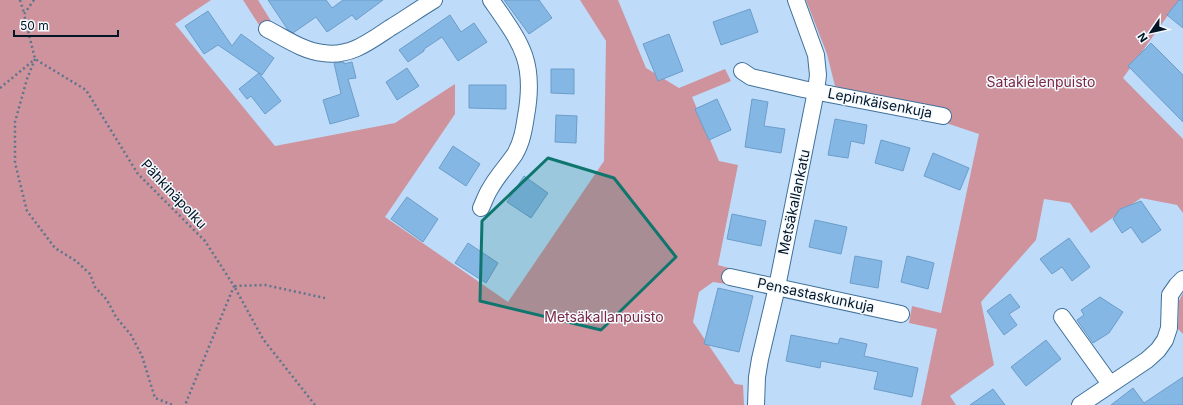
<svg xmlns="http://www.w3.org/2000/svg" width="1183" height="405" font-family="Inter,sans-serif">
  <rect width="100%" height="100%" fill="#bedcf9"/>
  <g fill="#cf939e">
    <polygon points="0,0 211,0 175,24 275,146 395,123 455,84 455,114 385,217 508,302 604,161 606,41 580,0 618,0 646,68 679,88 725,69 731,81 692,97 719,161 738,165 718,265 729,268 726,284 713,282 699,292 693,322 735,384 743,385 744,405 0,405"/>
    <polygon points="243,0 258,0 271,21 261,28"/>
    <polygon points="806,0 1179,0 1123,78 1183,139 1183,213 1177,205 1141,198 1091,233 1070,203 1044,199 1036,240 981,302 994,365 950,396 956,405 921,405 937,329 909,323 912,306 941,313 979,134 835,86 827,54"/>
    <polygon points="1183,293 1183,334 1178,329 1179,301"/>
  </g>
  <g fill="#85b7e5" stroke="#6c9dca">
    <polygon points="268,0 326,0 332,8 343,0 383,0 356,20 352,15 327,32 316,17 293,33 288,30"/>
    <polygon points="504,0 539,0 552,18 529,34"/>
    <polygon points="1179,0 1183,0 1183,28 1167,15"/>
    <polygon points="750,9 758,32 721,45 713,22"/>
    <polygon points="208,11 232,46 241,34 274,58 262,75 218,45 204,54 185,26"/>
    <polygon points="450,15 461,32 474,23 487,42 458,61 442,37 424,49 424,51 408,62 399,50"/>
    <polygon points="669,34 683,71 658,81 643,44"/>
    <polygon points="1151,43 1183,75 1183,122 1128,66"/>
    <polygon points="344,62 344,64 352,62 356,78 348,79 359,116 330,124 323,100 341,94 334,63"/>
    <polygon points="407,68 419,86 397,100 386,82"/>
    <polygon points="551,69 574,69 574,94 551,93"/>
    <polygon points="259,73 281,101 265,114 251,96 247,99 239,89"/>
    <polygon points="469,85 506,85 506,109 469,108"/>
    <polygon points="717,99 731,130 709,140 695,109"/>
    <polygon points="752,99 768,102 764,126 785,129 781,153 745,147"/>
    <polygon points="556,115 577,116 576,143 555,142"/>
    <polygon points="835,119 867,125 864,144 851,141 848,158 828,155"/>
    <polygon points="881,140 910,148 903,171 875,163"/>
    <polygon points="453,146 480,164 466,186 439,168"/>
    <polygon points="933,153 969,168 960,190 924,176"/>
    <polygon points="524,176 548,193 531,218 507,202"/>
    <polygon points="407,197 438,219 423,242 391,219"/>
    <polygon points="1141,201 1161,230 1142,243 1131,227 1122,233 1113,219 1120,209"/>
    <polygon points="732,214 766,221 761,246 727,239"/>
    <polygon points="815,220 847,227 841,254 809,247"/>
    <polygon points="1069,238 1090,267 1072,281 1062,267 1052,274 1040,259"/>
    <polygon points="468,243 498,263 486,283 455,263"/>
    <polygon points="855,256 882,261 878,288 850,283"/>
    <polygon points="907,256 934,263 928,289 901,282"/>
    <polygon points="718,288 753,296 739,352 704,344"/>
    <polygon points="1010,294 1020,307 1009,314 1017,325 1004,335 987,311"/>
    <polygon points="1100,297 1123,312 1109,333 1093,343 1077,320 1084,315 1081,310"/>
    <polygon points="791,335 838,344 840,338 867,344 864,356 918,368 912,397 874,389 878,372 821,361 820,368 786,361"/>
    <polygon points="1046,340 1061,359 1026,386 1011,367"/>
    <polygon points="1183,377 1183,405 1111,405 1133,388 1144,403"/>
    <polygon points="993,389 1005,405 970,405"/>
  </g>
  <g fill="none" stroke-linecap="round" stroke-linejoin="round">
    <g stroke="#40719b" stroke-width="18">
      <g id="minor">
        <path d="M267 29C285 38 303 51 323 53 350 57 369 42 390 28 405 19 419 9 434 0"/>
        <polyline points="742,71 751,77 803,89 943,116"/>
        <path d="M481 208C484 202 486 195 490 189 497 176 507 166 515 154 522 142 524 129 526 116 536 61 521 43 491 0"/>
        <polyline points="730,277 901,314"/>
        <polyline points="1062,317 1110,384"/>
        <polyline points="756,405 757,377 760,359 777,287 816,91 818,75 816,55 796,0"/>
        <polyline points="1080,405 1147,360 1158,350 1165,340 1169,328 1170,295 1177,285 1183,279"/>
      </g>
    </g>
    <g stroke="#5d758b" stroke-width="2.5" stroke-dasharray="2 3" stroke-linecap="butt">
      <polyline points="20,0 24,13"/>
      <polyline points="34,0 24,14 35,59 86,90 138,174 205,241 234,286 185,405"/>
      <polyline points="35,59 27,79 15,122 15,163 27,211 55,248 76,261 90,274 95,287 107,300 116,317 131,335 142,356 155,398 173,405"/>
      <polyline points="0,88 34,60"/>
      <polyline points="315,405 263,339 234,286 265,285 325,298"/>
    </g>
    <use href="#minor" stroke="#fff" stroke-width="16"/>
  </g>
  <path fill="#0f766e" fill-opacity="0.2" stroke="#0f766e" stroke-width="3" stroke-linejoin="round" d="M548 158 614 178 676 257 601 330 480 301 482 221Z"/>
  <g text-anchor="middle" stroke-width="3" stroke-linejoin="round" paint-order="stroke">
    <g font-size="14" fill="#7c283f" stroke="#f5faff">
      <text x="1041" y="87">Satakielenpuisto</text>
      <text x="604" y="322">Metsäkallanpuisto</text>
    </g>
    <g font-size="14" fill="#031626" stroke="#f5faff">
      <text transform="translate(880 103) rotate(11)" y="5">Lepinkäisenkuja</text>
      <text transform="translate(174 194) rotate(47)" y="5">Pähkinäpolku</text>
      <text transform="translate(794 202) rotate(-78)" y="5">Metsäkallankatu</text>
      <text transform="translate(816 295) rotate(12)" y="5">Pensastaskunkuja</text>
    </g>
  </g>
  <g transform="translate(1151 32) rotate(236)" stroke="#f5faff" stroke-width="3" paint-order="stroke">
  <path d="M0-3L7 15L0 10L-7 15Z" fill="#031626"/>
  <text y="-6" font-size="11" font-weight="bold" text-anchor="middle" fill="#031626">N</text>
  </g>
  <path d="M14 30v6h104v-6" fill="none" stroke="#031626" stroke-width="2"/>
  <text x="20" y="30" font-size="12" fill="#031626" stroke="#f5faff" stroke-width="3" paint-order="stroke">50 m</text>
</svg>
